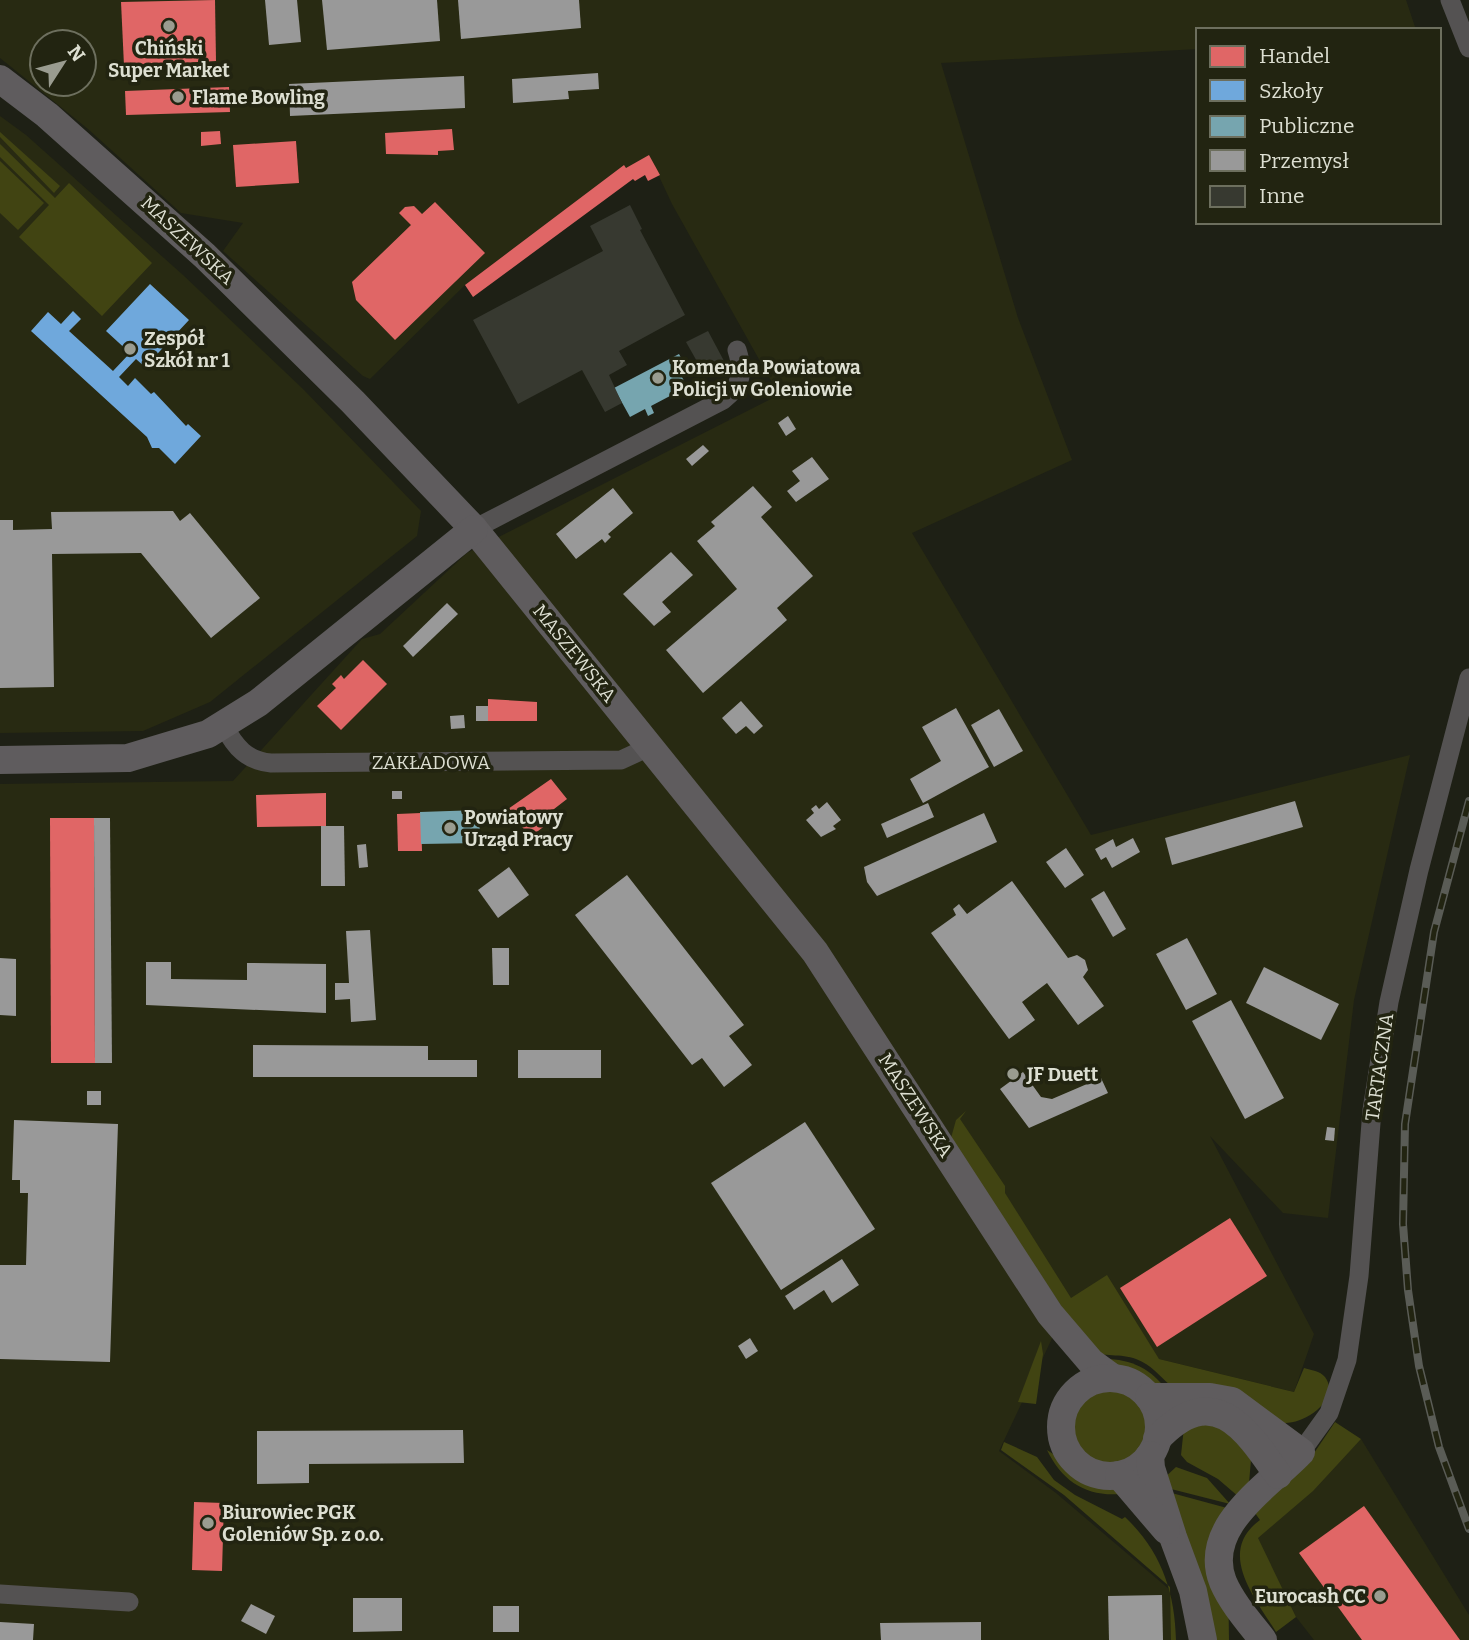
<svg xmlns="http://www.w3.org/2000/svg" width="1469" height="1640" font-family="Bitter,serif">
  <rect width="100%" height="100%" fill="#1e2015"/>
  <g fill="#282a12" fill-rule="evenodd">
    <path d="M0 0H1406L1416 30H1198V49L941 63 1018 318 1072 460 912 533 1091 835 1410 755 1354 1000 1328 1218 1283 1213 1210 1136 1314 1334 1294 1392 1159 1359 1071 1298 999 1451 1056 1493 1170 1590 1172 1640H0V784L233 781 362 639 380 634 467 553 779 395 672 204 649 155 626 168 624 165 465 285 370 379 363 376 223 251 243 223 181 213 88 129 0 58ZM42 42H84V84H42Z"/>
    <polygon points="0,116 26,135 183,275 303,389 421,511 417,536 210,702 143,731 0,733"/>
    <polygon points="1361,1439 1469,1615 1469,1640 1314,1640 1296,1617 1257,1538"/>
  </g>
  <g fill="#414412">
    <polygon points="0,132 60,186 54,193 0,137"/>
    <polygon points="0,144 55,198 69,183 152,263 102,316 19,237 49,205 0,157"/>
    <polygon points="0,161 44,203 18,230 0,213"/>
    <path d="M966 1111 960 1119 1005 1186V1193L1071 1298 1107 1275 1159 1359 1294 1392 1304 1368C1311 1370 1320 1371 1325 1377 1342 1400 1303 1425 1283 1423 1262 1416 1182 1395 1170 1385 1158 1375 1152 1365 1136 1359 1121 1353 1103 1358 1090 1350L951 1138 956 1120Z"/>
    <polygon points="1041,1341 1043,1354 1036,1404 1018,1402"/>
    <path d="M1105 1359C1131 1359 1152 1369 1167 1391L1121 1373Z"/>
    <circle cx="1110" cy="1427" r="39"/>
    <path d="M1335 1422 1361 1439 1313 1491 1258 1538 1296 1617 1276 1632C1255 1598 1216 1552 1260 1520L1255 1513 1306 1465Z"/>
    <polygon points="1222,1423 1251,1460 1249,1483 1239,1497 1218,1479 1187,1462 1181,1455 1184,1427"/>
    <path d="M1004 1442 1037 1457 1054 1480 1075 1495 1122 1519 1125 1517C1161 1551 1175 1592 1176 1640H1171L1170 1587 1064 1495 1001 1450Z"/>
    <path d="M1047 1450 1091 1479 1111 1483 1121 1494C1086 1497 1062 1481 1047 1450Z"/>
    <polygon points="1176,1467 1207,1478 1230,1504 1171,1489 1162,1480"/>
    <polygon points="1168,1492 1227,1508 1229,1640 1213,1640"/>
  </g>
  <g fill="#e06666">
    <polygon points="215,0 216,61 124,66 121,2"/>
    <polygon points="229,87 230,112 126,115 125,91"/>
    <polygon points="452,129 454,150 438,151 438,155 386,154 385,133"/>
    <polygon points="220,131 221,144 201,146 201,132"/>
    <polygon points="296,141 299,183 236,187 233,145"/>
    <polygon points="649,155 660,175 648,181 645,175 635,181 633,179 473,297 465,285 624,165 626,168"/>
    <polygon points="435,202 485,253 395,340 356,300 352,282 411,225 399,213 405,207 414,206 422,214"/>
    <polygon points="363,660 387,684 341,730 317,706 336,688 332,684 341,675 344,679"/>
    <polygon points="488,699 537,702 537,721 488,721"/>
    <polygon points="551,779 567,799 545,816 550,822 530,837 508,809"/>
    <polygon points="326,793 326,826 257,827 256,795"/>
    <polygon points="421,813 422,851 398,851 397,814"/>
    <polygon points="50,818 94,818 95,1063 51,1063"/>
    <polygon points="1230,1218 1267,1276 1157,1347 1120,1288"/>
    <polygon points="194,1502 224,1503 222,1571 192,1570"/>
    <polygon points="1364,1506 1460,1640 1362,1640 1299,1553"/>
  </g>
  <polygon fill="#6fa8dc" points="150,284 189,320 145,367 136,359 119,377 128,386 135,378 151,394 154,392 186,426 188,424 201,436 175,464 159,448 152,448 147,437 31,331 48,312 61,324 73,311 81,319 69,331 113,371 130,353 106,331"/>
  <g fill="#76a5af">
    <polygon points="679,354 685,365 678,369 687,387 651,406 654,413 648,416 645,409 630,417 614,388"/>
    <polygon points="479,810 480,843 421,844 420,812"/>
  </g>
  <g fill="#999">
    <polygon points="265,0 297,0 301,42 269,45"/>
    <polygon points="322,0 437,0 440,41 327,50"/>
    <polygon points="458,0 579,0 581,28 461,39"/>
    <polygon points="598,73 599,89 568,91 569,99 513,103 512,79"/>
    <polygon points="464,76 465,108 290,116 289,84"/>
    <polygon points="788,416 796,429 786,436 778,423"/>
    <polygon points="703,445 709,451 692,466 686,459"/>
    <polygon points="812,457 829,479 796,502 787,491 800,481 792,471"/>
    <polygon points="753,486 772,507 761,517 813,576 777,608 787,620 703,693 666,650 737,589 697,541 715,526 711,522"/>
    <polygon points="613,488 633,513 608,534 611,537 605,543 602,539 576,559 556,534"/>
    <polygon points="173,511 180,521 190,513 260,598 211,638 141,553 52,554 54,687 0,688 0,520 13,520 13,530 52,529 51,512"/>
    <polygon points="671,552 693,575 662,602 671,612 654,626 623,594"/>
    <polygon points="447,603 458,614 413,657 403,646"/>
    <polygon points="741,701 763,726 754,734 746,726 736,734 722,718"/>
    <rect x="476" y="706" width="12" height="15"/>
    <polygon points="956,708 989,767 923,803 910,779 941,761 922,727"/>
    <polygon points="999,709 1023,751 994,767 971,725"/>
    <polygon points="464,715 465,728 451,729 450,716"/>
    <rect x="392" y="791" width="10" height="8"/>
    <polygon points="1295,801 1303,827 1172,865 1165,838"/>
    <polygon points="827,802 841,820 833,826 836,829 821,837 806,820 814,813 811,809 816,805 819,809"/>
    <polygon points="928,803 934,817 887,838 881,824"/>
    <polygon points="984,813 997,842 877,896 867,882 864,867"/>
    <polygon points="94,818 110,818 112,1063 95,1063"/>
    <polygon points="321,826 344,826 345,886 321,886"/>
    <polygon points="1133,838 1140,852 1112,868 1106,857 1101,860 1095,849 1113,839 1116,847"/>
    <polygon points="366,844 368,867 359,868 357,845"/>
    <polygon points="1066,848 1084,875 1065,888 1046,862"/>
    <polygon points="509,867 529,895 498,918 478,890"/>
    <polygon points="627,875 744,1025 729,1036 752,1065 724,1087 702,1058 692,1065 575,915"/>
    <polygon points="1012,881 1068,958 1077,955 1085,960 1088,970 1083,977 1104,1006 1078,1025 1047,983 1022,1002 1035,1020 1009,1039 931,933 956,915 953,909 959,904 967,914"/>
    <polygon points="1104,891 1126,929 1113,937 1091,899"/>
    <polygon points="370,930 376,1020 351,1022 350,999 335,1000 335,983 349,983 346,931"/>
    <polygon points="1187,938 1217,994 1186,1010 1156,954"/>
    <polygon points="492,948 509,948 509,985 493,985"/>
    <polygon points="0,958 16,959 16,1016 0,1015"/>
    <polygon points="146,962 171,962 171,979 247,980 247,963 326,964 326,1013 146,1005"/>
    <polygon points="1264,967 1339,1004 1321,1040 1246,1003"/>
    <polygon points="1231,1000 1284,1098 1245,1119 1192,1021"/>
    <polygon points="253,1045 428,1046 428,1060 477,1060 477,1077 253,1077"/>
    <rect x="518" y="1050" width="83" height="28"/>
    <polygon points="1023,1072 1041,1097 1052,1099 1101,1078 1108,1093 1029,1128 1000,1089"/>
    <rect x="87" y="1091" width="14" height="14"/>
    <polygon points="14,1120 118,1124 110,1362 0,1359 0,1265 26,1265 28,1193 20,1193 20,1180 12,1180"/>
    <polygon points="805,1122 875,1229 781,1290 711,1183"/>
    <polygon points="1327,1127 1335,1128 1334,1141 1325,1140"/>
    <polygon points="842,1259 859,1285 832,1303 824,1290 794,1310 785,1296"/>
    <polygon points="750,1338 758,1351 746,1359 738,1346"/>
    <polygon points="463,1430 464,1463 309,1464 309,1483 257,1484 257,1431"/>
    <polygon points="1162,1595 1163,1640 1109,1640 1108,1596"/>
    <polygon points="353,1598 402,1598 402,1631 353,1632"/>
    <polygon points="251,1604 275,1616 266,1634 241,1621"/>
    <rect x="493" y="1606" width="26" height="26"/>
    <polygon points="0,1622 34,1624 33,1640 0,1640"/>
    <polygon points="981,1622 981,1640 881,1640 880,1623"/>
  </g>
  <g fill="#373930">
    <polygon points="630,205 642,229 640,230 685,315 619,351 627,365 609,375 622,403 605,412 582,370 518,404 473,320 603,251 590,226"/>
    <polygon points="708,331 724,361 703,372 686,342"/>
  </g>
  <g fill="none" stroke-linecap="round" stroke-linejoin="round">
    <g stroke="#545252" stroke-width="19">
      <polyline points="1450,0 1469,48"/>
      <path d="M474 529 723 400C742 385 744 372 737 350"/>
      <path d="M224 726C235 747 247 761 271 763L621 760 651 746"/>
      <polyline points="1301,1452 1329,1413 1347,1360 1359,1276 1372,1110 1389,1002 1419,870 1469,678"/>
      <polyline points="0,1594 129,1602"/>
    </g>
    <g stroke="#5f5c5e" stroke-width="28">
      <polyline points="0,79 47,115 205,256 353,402 474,529 815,952 1050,1314 1091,1362 1113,1378"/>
      <polyline points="0,760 128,758 208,734 258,703 474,529"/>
      <circle cx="1110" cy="1427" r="49"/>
      <path d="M1149 1397H1210L1232 1401 1301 1452C1269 1486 1201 1526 1223 1582 1232 1603 1249 1622 1263 1640"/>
      <path d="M1157 1439C1213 1380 1245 1427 1278 1475"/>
      <polyline points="1150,1455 1151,1468 1173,1537 1193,1591 1203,1640"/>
      <polyline points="1119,1475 1166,1530"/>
    </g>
    <g stroke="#5a5c56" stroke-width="8">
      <polyline id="rail" points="1469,801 1434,932 1405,1124 1403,1224 1408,1290 1419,1366 1439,1447 1469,1529"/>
    </g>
    <use href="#rail" stroke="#222411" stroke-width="5" stroke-dasharray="16" stroke-linecap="butt"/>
  </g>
  <g fill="#9a9c90" stroke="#222411" stroke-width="2.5">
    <circle cx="169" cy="26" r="7"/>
    <circle cx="178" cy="97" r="7"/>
    <circle cx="130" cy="349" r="7"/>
    <circle cx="658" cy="378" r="7"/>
    <circle cx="450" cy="828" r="7"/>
    <circle cx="1013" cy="1074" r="7"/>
    <circle cx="208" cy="1523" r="7"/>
    <circle cx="1380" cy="1596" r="7"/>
  </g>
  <g text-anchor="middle" stroke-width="7" stroke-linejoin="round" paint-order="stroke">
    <g font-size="19" font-weight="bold" fill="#dddfd2" stroke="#222411" text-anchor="start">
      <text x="169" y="55" text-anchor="middle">Chiński<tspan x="169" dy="22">Super Market</tspan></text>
      <text x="192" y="104">Flame Bowling</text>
      <text x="144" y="345">Zespół<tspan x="144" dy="22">Szkół nr 1</tspan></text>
      <text x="672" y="374">Komenda Powiatowa<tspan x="672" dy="22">Policji w Goleniowie</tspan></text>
      <text x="464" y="824">Powiatowy<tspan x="464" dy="22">Urząd Pracy</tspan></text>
      <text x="1027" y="1081">JF Duett</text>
      <text x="222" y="1519">Biurowiec PGK<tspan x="222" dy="22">Goleniów Sp. z o.o.</tspan></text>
      <text x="1366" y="1603" text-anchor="end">Eurocash CC</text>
    </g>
    <g font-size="19" fill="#dddfd2" stroke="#222411">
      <text transform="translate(188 240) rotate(43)" y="7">MASZEWSKA</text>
      <text transform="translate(575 653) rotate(51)" y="7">MASZEWSKA</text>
      <text x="431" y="769">ZAKŁADOWA</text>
      <text transform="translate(1379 1067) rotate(-82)" y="7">TARTACZNA</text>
      <text transform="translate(916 1105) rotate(57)" y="7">MASZEWSKA</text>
    </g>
  </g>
  <rect x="1196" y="28" width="245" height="196" fill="#222411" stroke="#6d6f5e" stroke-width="2"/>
  <rect x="1210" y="46" width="35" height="21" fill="#e06666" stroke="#6d6f5e" stroke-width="2"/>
  <text x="1259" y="63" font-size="21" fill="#dddfd2">Handel</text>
  <rect x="1210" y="80" width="35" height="21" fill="#6fa8dc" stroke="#6d6f5e" stroke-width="2"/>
  <text x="1259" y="98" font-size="21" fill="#dddfd2">Szkoły</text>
  <rect x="1210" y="116" width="35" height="21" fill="#76a5af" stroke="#6d6f5e" stroke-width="2"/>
  <text x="1259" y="133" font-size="21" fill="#dddfd2">Publiczne</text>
  <rect x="1210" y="150" width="35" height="21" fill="#999999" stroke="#6d6f5e" stroke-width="2"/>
  <text x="1259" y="168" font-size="21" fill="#dddfd2">Przemysł</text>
  <rect x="1210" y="186" width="35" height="21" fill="#373930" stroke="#6d6f5e" stroke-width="2"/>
  <text x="1259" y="203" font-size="21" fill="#dddfd2">Inne</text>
  <g transform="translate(63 63) rotate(54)"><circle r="33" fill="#222411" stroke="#6d6f5e" stroke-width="2"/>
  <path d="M0-5L12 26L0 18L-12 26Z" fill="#9a9c90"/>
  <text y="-10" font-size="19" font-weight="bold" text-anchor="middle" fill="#dddfd2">N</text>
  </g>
</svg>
